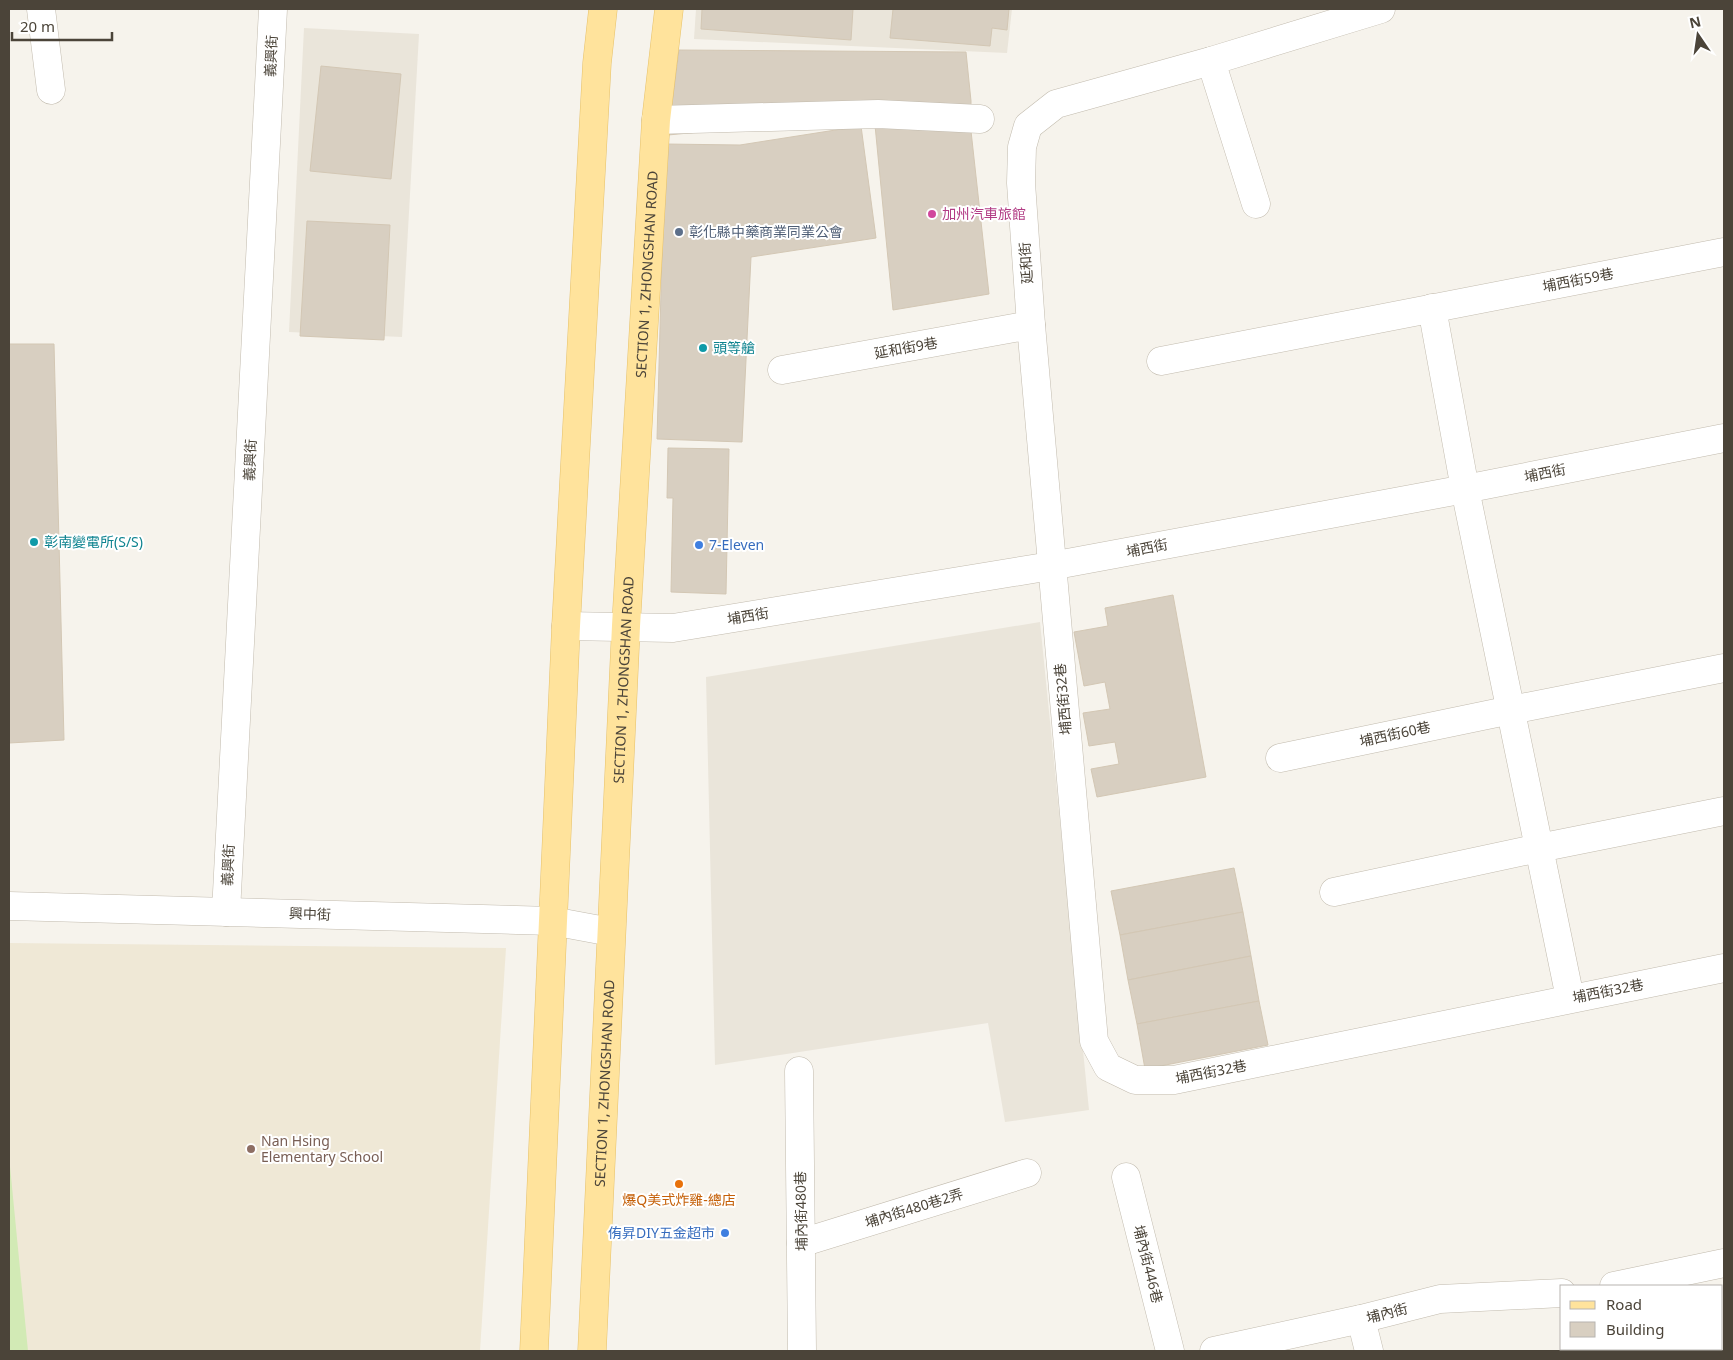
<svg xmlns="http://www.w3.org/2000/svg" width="1733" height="1360" font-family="'Noto Sans','Noto Sans TC',sans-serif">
  <rect width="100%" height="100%" fill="#f6f3ec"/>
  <g fill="#eae5da">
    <polygon points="696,9 1012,9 1007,53 694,39"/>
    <polygon points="304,28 419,34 402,337 289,332"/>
    <polygon points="1040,622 1089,1110 1005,1122 988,1023 715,1065 706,677"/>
  </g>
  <polygon fill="#efe8d6" points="9,943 506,948 480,1351 9,1351"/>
  <polygon fill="#d2eab5" points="9,1156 28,1351 9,1351"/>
  <g fill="#d8cfc1" stroke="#d3c7b4">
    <polygon points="702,9 853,9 851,40 701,29"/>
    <polygon points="893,9 1009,9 1007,30 992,28 990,46 890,38"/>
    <polygon points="679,50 966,52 971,101 971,131 989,294 893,310 874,115 668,135"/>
    <polygon points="321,66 401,74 391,179 310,171"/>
    <polygon points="861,126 876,238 751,257 742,442 657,439 665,144 740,145"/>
    <polygon points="307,221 390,225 384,340 300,336"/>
    <polygon points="9,344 54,344 64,740 9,743"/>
    <polygon points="668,448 729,449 726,594 671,592 673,498 667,498"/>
    <polygon points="1173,595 1206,777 1097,797 1091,769 1119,764 1115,742 1089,746 1083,713 1110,709 1105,682 1084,686 1074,632 1108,626 1105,608"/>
    <polygon points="1234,868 1243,912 1120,935 1111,891"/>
    <polygon points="1243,912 1251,956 1128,980 1120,935"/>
    <polygon points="1251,956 1259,1001 1137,1024 1128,980"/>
    <polygon points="1259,1001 1268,1045 1145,1069 1137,1024"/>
  </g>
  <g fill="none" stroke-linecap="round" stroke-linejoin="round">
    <g stroke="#c2bbae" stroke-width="29">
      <g id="minor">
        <polyline points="41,9 51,90"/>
        <polyline points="1381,9 1211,61 1056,104 1028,126 1022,147 1021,183 1031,325 1094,1041 1108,1067 1135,1080 1174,1080 1724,968"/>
        <polyline points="1211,61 1256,204"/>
        <polyline points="656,120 878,114 980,119"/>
        <polyline points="1432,308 1465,489 1570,998"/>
        <polyline points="1161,361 1724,252"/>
        <polyline points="782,370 1031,325"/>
        <polyline points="566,626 673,628 1051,566 1465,489 1724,438"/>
        <polyline points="1280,758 1511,710 1724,668"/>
        <polyline points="1334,892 1539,848 1724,811"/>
        <polyline points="9,906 552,921 611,932"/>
        <polyline points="226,912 273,9"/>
        <polyline points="799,1071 802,1351"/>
        <polyline points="1126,1177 1170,1351"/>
        <polyline points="801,1243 1027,1173"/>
        <polyline points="1614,1286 1724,1263"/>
        <polyline points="1361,1319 1369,1351"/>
        <polyline points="1601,1349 1602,1351"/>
        <polyline points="1214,1351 1361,1319 1440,1299 1562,1293"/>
      </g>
    </g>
    <g stroke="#e6c16a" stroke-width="29">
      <g id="major">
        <polyline points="534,1351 566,626 597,63 603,9"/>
        <path id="s1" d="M592 1351 626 626 656 120 669 9"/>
      </g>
    </g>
    <use href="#minor" stroke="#fff" stroke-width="28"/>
    <use href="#major" stroke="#ffe39c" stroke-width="28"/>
  </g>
  <circle fill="#d1479c" stroke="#fff" stroke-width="2" cx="932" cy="214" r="5"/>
  <circle fill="#5c6f8a" stroke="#fff" stroke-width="2" cx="679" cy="232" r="5"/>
  <g fill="#0f9aa8" stroke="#fff" stroke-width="2">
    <circle cx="703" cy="348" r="5"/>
    <circle cx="34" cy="542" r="5"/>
  </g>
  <g fill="#3f7fe0" stroke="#fff" stroke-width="2">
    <circle cx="699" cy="545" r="5"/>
    <circle cx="725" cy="1233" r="5"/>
  </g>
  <circle fill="#8d6e63" stroke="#fff" stroke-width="2" cx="251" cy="1149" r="5"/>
  <circle fill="#e8710a" stroke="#fff" stroke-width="2" cx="679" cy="1184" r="5"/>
  <g text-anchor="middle" stroke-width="4" stroke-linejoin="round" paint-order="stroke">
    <g font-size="14" fill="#4b4439" stroke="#fff">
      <text transform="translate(271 56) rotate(-87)" y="5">義興街</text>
      <text transform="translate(1026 263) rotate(-94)" y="5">延和街</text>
      <text dy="5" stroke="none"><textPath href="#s1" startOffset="1078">SECTION 1, ZHONGSHAN ROAD</textPath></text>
      <text transform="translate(1578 280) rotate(-11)" y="5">埔西街59巷</text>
      <text transform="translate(906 348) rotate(-10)" y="5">延和街9巷</text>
      <text transform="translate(250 460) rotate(-87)" y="5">義興街</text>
      <text transform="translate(1545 473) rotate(-11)" y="5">埔西街</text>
      <text transform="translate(1147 548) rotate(-11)" y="5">埔西街</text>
      <text transform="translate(748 616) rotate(-9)" y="5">埔西街</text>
      <text dy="5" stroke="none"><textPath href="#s1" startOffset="672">SECTION 1, ZHONGSHAN ROAD</textPath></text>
      <text transform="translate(1063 699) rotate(-95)" y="5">埔西街32巷</text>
      <text transform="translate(1395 734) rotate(-12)" y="5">埔西街60巷</text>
      <text transform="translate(228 865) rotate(-87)" y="5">義興街</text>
      <text transform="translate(310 914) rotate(2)" y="5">興中街</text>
      <text transform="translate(1608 991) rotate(-11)" y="5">埔西街32巷</text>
      <text transform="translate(1211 1072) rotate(-11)" y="5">埔西街32巷</text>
      <text dy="5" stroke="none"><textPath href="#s1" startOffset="268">SECTION 1, ZHONGSHAN ROAD</textPath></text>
      <text transform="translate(914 1208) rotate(-17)" y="5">埔內街480巷2弄</text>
      <text transform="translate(801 1211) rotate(-91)" y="5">埔內街480巷</text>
      <text transform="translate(1148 1264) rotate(76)" y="5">埔內街446巷</text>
      <text transform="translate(1387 1313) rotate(-14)" y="5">埔內街</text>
    </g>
    <g font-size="14" fill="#b23c85" stroke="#fff" text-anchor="start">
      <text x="942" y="219">加州汽車旅館</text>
    </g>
    <g font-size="14" fill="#4e5e75" stroke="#fff" text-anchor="start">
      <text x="689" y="237">彰化縣中藥商業同業公會</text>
    </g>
    <g font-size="14" fill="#0d838f" stroke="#fff" text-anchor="start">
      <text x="713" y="353">頭等艙</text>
      <text x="44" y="547">彰南變電所(S/S)</text>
    </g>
    <g font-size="14" fill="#366cbe" stroke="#fff" text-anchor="start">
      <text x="709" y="550">7-Eleven</text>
      <text x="715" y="1238" text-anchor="end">侑昇DIY五金超市</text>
    </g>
    <g font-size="14" fill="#785e54" stroke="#fff" text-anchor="start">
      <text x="261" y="1146">Nan Hsing<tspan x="261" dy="16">Elementary School</tspan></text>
    </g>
    <g font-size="14" fill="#c56008" stroke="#fff">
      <text x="679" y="1205">爆Q美式炸雞-總店</text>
    </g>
  </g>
  <rect width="1733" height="1360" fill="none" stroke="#4b4439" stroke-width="20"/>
  <rect x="1560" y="1285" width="162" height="65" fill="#ffffff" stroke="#b7b4b0"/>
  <rect x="1570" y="1301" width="25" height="8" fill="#ffe39c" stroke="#b7b4b0"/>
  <text x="1606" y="1310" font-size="15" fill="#4b4439">Road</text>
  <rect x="1570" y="1322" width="25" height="15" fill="#d8cfc1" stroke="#b7b4b0"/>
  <text x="1606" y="1335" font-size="15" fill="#4b4439">Building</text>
  <g transform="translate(1698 35) rotate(347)" stroke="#ffffff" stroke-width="4" paint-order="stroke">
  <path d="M0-4L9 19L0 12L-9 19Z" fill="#4b4439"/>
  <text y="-8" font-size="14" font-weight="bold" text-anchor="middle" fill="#4b4439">N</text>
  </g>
  <path d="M12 32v8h100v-8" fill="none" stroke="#4b4439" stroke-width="2.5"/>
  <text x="20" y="32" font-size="15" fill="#4b4439" stroke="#ffffff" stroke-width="4" paint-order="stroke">20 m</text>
</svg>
